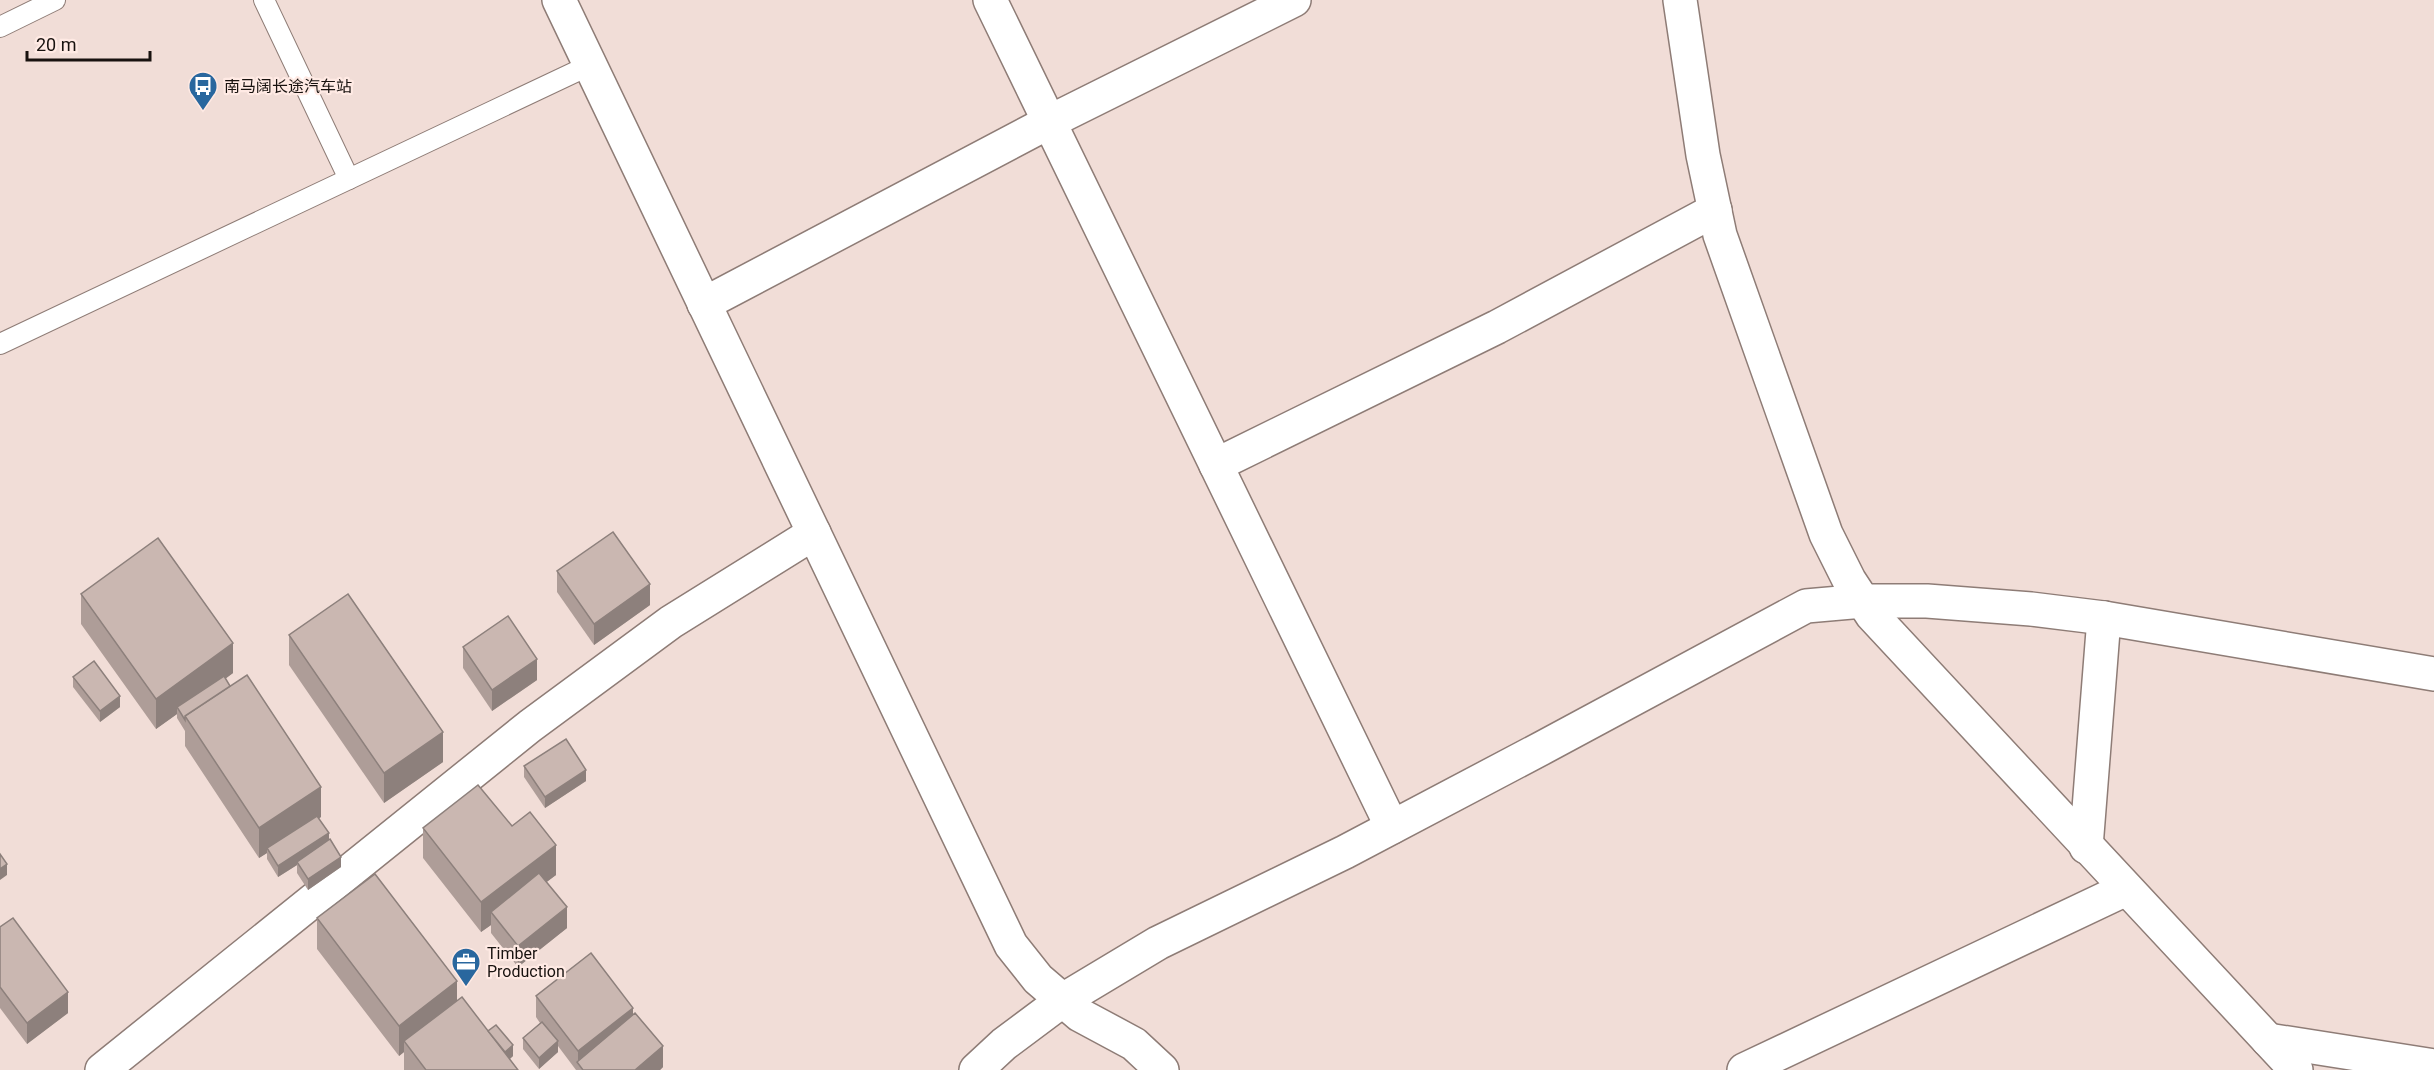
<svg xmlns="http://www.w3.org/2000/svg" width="2434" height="1070" font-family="Roboto,'Noto Sans SC',sans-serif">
  <rect width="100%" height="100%" fill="#f1ddd7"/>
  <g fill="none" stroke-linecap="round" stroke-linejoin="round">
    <g stroke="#8e7c76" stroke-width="22">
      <g id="service">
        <polyline points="264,0 349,179"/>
        <polyline points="0,27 55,0"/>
        <polyline points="0,344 590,65"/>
      </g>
    </g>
    <g stroke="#8e7c76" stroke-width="36">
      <g id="minor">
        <polyline points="559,0 1011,945 1038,979 1080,1015 1134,1044 1162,1070"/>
        <polyline points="990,0 1392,827"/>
        <polyline points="1680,0 1703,155 1720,235 1826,534 1849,580 1872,615 2296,1070"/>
        <polyline points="704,304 1049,122 1294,0"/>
        <polyline points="1216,465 1497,327 1715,210"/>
        <polyline points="2086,847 2104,618"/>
        <polyline points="2268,1040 2434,1066"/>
        <polyline points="102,1070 530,726 671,622 814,533"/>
        <polyline points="976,1070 1004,1044 1063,1000 1158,943 1345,852 1544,747 1806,606 1863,601 1927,601 2031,609 2104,618 2434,674"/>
        <polyline points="1744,1070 2126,889"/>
      </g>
    </g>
    <use href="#service" stroke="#fff" stroke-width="20"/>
    <use href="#minor" stroke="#fff" stroke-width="33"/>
  </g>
  <g fill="#ae9d98">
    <polygon points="557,571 650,605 594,645 557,592"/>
    <polygon points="81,594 233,673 225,679 321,817 319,818 341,867 308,890 297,873 297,865 278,877 267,859 267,853 259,858 185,746 185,731 177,718 177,714 156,729 81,624"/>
    <polygon points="289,635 443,762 384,803 289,665"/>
    <polygon points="463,647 537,680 492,711 463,668"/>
    <polygon points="73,677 120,707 100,722 73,687"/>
    <polygon points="524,766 586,781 545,808 524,777"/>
    <polygon points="512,826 556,875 546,882 567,928 518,967 491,933 491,925 481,932 423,858 423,828"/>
    <polygon points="317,918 457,1000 513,1056 510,1059 518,1070 404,1070 404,1052 399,1056 317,949"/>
    <polygon points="0,927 68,1013 27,1044 0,1008"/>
    <polygon points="536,996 633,1015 663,1067 660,1070 576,1070 558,1046 558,1052 539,1069 523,1049 523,1038 540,1023 536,1017"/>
  </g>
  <g fill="#8d807c">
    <polygon points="650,584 650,605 594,645 594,624"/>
    <polygon points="233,643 233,673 180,712 177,707 177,714 156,729 156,699"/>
    <polygon points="537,659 537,680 492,711 492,690"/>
    <polygon points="120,696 120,707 100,722 100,711"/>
    <polygon points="443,732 443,762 384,803 384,773"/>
    <polygon points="586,770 586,781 545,808 545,797"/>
    <polygon points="321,787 321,817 269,852 267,848 267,853 259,858 259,828"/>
    <polygon points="329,833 329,844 297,862 297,865 278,877 278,866"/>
    <polygon points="556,845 556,875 497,920 491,912 491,925 481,932 481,902"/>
    <polygon points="341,857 341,867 308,890 308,879"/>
    <polygon points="7,864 7,875 0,880 0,869"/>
    <polygon points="567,907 567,928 518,967 518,946"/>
    <polygon points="457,981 457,1011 404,1041 404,1052 399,1056 399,1026"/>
    <polygon points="68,992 68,1013 27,1044 27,1023"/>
    <polygon points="633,1008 633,1029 578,1064 578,1051"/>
    <polygon points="558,1041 558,1052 539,1069 539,1058"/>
    <polygon points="513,1045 513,1056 500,1067 500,1056"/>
    <polygon points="663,1046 663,1067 660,1070 635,1070"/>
  </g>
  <g fill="#cab7b1" stroke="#8d807c" stroke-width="1.5">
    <polygon points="613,532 650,584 594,624 557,571"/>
    <polygon points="158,538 233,643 156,699 81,594"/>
    <polygon points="348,594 443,732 384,773 289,635"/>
    <polygon points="508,616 537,659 492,690 463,647"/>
    <polygon points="94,661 120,696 100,711 73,677"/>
    <polygon points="247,675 321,787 259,828 185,716"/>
    <polygon points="224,676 230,686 185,716 185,720 177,707"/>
    <polygon points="566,739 586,770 545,797 524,766"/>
    <polygon points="478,785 512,826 530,812 556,845 481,902 423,828"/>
    <polygon points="317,816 329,833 278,866 267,848"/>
    <polygon points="330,839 341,857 308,879 297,862"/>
    <polygon points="0,854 7,864 0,869"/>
    <polygon points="539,873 567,907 518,946 491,912"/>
    <polygon points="375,874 457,981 399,1026 317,918"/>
    <polygon points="13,918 68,992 27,1023 0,987 0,927"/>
    <polygon points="591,953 633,1008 578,1051 536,996"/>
    <polygon points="462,997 518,1070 426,1070 404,1041"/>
    <polygon points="635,1013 663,1046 635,1070 583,1070 577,1062"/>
    <polygon points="542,1022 558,1041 539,1058 523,1038"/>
    <polygon points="496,1025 513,1045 505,1052 488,1031"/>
  </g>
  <defs>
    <g id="bus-pin" transform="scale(1.5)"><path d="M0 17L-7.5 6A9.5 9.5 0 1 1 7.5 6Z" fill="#29679e" stroke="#ffeae4"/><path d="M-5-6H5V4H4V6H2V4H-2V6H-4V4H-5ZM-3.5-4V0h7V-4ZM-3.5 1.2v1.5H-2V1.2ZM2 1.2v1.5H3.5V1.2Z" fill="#fff"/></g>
    <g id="office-pin" transform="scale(1.5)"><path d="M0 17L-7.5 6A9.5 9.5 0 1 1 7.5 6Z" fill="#29679e" stroke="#ffeae4"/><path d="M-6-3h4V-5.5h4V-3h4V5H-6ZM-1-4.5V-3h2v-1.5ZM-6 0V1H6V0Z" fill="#fff"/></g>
  </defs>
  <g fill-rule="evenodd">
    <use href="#bus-pin" x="203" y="86"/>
    <use href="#office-pin" x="466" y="962"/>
  </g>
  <g text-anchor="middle" stroke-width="4.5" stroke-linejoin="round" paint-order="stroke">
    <g font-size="16" fill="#18120f" stroke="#ffeae4" text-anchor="start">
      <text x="224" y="92">南马阔长途汽车站</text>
      <text x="487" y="959">Timber<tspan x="487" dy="18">Production</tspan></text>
    </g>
  </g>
  <path d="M27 51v9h123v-9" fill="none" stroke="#18120f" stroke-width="3"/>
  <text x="36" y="51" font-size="18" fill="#18120f" stroke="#ffeae4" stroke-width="4.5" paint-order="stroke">20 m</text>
</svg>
